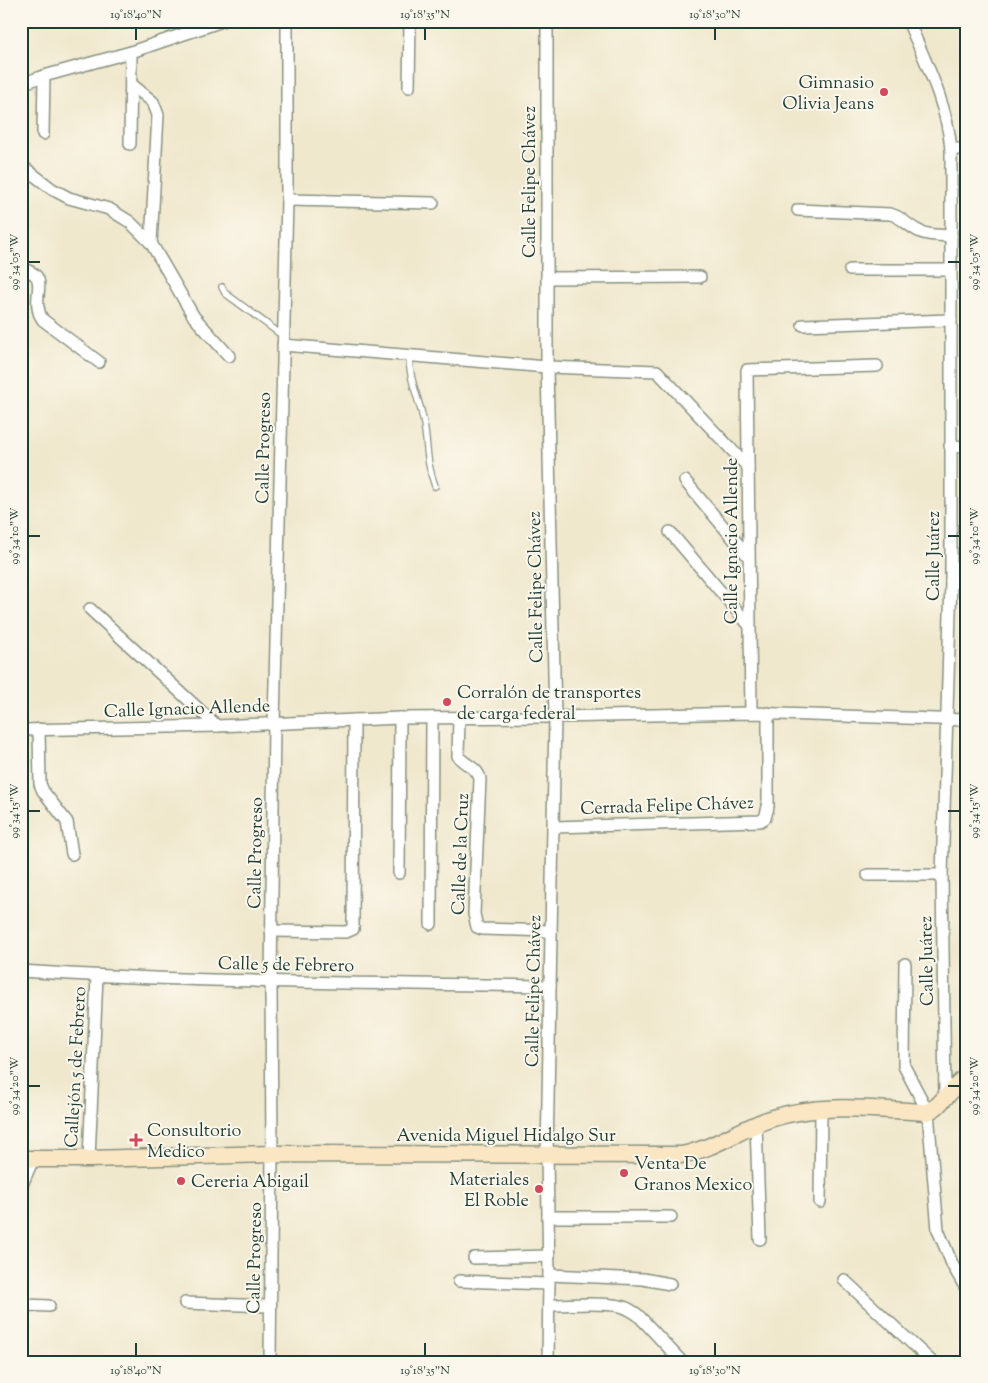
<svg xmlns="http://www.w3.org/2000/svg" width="988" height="1383" font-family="'Sorts Mill Goudy',serif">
  <rect width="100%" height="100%" fill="#fbf7ec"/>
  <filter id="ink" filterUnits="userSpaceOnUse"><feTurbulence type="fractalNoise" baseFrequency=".02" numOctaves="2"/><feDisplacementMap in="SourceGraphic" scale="10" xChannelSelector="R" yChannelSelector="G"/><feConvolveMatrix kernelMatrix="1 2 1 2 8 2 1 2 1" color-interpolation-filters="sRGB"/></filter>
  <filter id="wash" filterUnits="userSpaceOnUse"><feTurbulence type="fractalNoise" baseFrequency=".0096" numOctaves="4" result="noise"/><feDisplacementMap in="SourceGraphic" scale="20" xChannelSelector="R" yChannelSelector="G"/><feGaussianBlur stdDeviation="1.12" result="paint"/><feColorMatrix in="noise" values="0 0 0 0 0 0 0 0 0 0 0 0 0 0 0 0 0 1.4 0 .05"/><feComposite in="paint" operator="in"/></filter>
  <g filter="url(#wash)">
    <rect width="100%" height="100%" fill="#f0e8cd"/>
  </g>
  <g filter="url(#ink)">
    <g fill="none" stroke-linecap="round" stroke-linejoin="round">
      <g stroke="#889280" stroke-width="8">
        <g id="service">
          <polyline points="222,287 225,293 283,336"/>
          <path d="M409 356C409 381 420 400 424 424 428 448 426 462 435 486"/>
        </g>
      </g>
      <g stroke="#889280" stroke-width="14">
        <g id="minor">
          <polyline points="547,21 547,367 555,717 547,1155 549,1275 548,1362"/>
          <path d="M908 21C926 63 947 104 951 149V581L942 875 945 1098"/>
          <polyline points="21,84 44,76 131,52 222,21"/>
          <polyline points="131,84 153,102 158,115 151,243"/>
          <polyline points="409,87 410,21"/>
          <polyline points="43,134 44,76"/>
          <polyline points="130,144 131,52"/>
          <polyline points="951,149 967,149"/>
          <polyline points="21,165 52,189 69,198 109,209 130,222 151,243 194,317 229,356"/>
          <polyline points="287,200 433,203"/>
          <path d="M798 210 890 214C900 216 906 224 915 229 925 236 939 235 951 236"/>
          <path d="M21 268C26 270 33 272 36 276 44 285 31 304 43 320L99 362"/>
          <polyline points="850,270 951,270"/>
          <polyline points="547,278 700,277"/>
          <polyline points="803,325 951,320"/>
          <polyline points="283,345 547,367 657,371 748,467"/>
          <polyline points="950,446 967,447"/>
          <polyline points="685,481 748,556"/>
          <polyline points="670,532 749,625"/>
          <polyline points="951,581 967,581"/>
          <polyline points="90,609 217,726"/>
          <polyline points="751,713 747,370 877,366"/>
          <path d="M459 718 458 756C465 766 477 766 480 779L474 914 477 927 482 929 551 931"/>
          <polyline points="39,729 40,784 43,791 67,822 72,854"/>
          <polyline points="21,730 217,726 400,718 555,717 751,713 967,720"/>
          <polyline points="554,827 760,821 765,818 768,807 768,713"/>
          <polyline points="399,873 400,718"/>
          <polyline points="868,875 942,875"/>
          <polyline points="431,924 432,718"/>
          <polyline points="271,931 346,932 353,929 354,720"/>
          <polyline points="905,964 904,1066 928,1112 938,1230 953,1266 967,1290"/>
          <path d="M21 971C197 983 374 983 550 986"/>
          <polyline points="756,1124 760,1239"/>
          <polyline points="89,1159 97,976"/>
          <polyline points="21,1187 33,1159"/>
          <polyline points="820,1202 821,1109"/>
          <polyline points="548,1217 671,1217"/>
          <polyline points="474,1258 549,1256"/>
          <polyline points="549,1275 643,1279 670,1284"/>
          <polyline points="844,1280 932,1362"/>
          <polyline points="459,1281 549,1284"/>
          <polyline points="21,1302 27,1305 49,1306"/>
          <polyline points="185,1303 270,1306"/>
          <path d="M549 1305C570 1305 601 1302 620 1306 627 1307 632 1311 638 1315L682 1362"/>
          <polyline points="270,1362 272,1154 271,982 274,723 287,200 287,21"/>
        </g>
      </g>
      <g stroke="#889280" stroke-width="19">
        <path id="secondary" d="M21 1159H89L272 1154 681 1155C714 1149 741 1128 773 1118 822 1102 877 1110 928 1112L937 1106 967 1075"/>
      </g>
      <use href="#service" stroke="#fff" stroke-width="5.5"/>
      <use href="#minor" stroke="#fff" stroke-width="11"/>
      <use href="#secondary" stroke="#fbe6c4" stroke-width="16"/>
    </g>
  </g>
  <path fill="none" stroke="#1f3d34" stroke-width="2" d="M136 28V40M425 28V40M715 28V40M28 262H40M948 262H960M28 536H40M948 536H960M28 811H40M948 811H960M28 1086H40M948 1086H960M136 1343V1356M425 1343V1356M715 1343V1356"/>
  <g fill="#d1495b" stroke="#fbf7ec" stroke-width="2">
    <circle cx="884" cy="92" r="5"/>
    <circle cx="447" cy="702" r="5"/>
    <path d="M133.5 1132.5h5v5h5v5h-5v5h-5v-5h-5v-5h5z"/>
    <circle cx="624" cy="1173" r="5"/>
    <circle cx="181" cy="1181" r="5"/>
    <circle cx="539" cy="1189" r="5"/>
  </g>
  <g text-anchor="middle" stroke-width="4" stroke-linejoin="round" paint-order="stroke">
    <g font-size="18" fill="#1f3d34" stroke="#fbf7ec" text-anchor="start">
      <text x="874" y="88" text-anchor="end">Gimnasio<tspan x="874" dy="21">Olivia Jeans</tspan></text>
      <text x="457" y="698">Corralón de transportes<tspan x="457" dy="21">de carga federal</tspan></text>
      <text x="147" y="1136">Consultorio<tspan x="147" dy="21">Medico</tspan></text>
      <text x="634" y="1169">Venta De<tspan x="634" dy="21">Granos Mexico</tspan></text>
      <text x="529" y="1185" text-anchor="end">Materiales<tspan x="529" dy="21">El Roble</tspan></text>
      <text x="191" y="1187">Cereria Abigail</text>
    </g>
    <g font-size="18" fill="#1f3d34" stroke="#fbf7ec">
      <text transform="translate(529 182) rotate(-90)" y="6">Calle Felipe Chávez</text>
      <text transform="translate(263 448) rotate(-89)" y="6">Calle Progreso</text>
      <text transform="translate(731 541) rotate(-90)" y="6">Calle Ignacio Allende</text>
      <text transform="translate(933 556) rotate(-90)" y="6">Calle Juárez</text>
      <text transform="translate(535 587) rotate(-91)" y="6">Calle Felipe Chávez</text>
      <text transform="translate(187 708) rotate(-2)" y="6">Calle Ignacio Allende</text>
      <text transform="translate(667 805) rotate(-2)" y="6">Cerrada Felipe Chávez</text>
      <text transform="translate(255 853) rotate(-89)" y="6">Calle Progreso</text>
      <text transform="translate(460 854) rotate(-88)" y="6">Calle de la Cruz</text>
      <text transform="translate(926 961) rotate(-91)" y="6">Calle Juárez</text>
      <text transform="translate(286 964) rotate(1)" y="6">Calle 5 de Febrero</text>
      <text transform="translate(533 991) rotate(-89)" y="6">Calle Felipe Chávez</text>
      <text transform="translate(75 1067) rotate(-87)" y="6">Callejón 5 de Febrero</text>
      <text x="506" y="1141">Avenida Miguel Hidalgo Sur</text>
      <text transform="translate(254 1258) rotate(-89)" y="6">Calle Progreso</text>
    </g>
  </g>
  <rect width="988" height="1383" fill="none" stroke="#fbf7ec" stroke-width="55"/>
  <rect x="28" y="28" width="932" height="1328" fill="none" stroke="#1f3d34" stroke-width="2"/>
  <g font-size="12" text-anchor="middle" fill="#1f3d34">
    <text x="136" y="18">19°18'40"N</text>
    <text x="425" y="18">19°18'35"N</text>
    <text x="715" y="18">19°18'30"N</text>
    <text transform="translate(974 262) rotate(-90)" y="4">99°34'05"W</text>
    <text transform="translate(14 262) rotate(-90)" y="4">99°34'05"W</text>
    <text transform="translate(974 536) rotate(-90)" y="4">99°34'10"W</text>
    <text transform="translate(14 536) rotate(-90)" y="4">99°34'10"W</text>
    <text transform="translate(974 811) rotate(-90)" y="4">99°34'15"W</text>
    <text transform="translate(14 811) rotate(-90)" y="4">99°34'15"W</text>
    <text transform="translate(974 1086) rotate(-90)" y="4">99°34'20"W</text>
    <text transform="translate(14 1086) rotate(-90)" y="4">99°34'20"W</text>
    <text x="136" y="1374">19°18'40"N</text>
    <text x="425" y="1374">19°18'35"N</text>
    <text x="715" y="1374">19°18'30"N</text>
  </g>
</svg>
